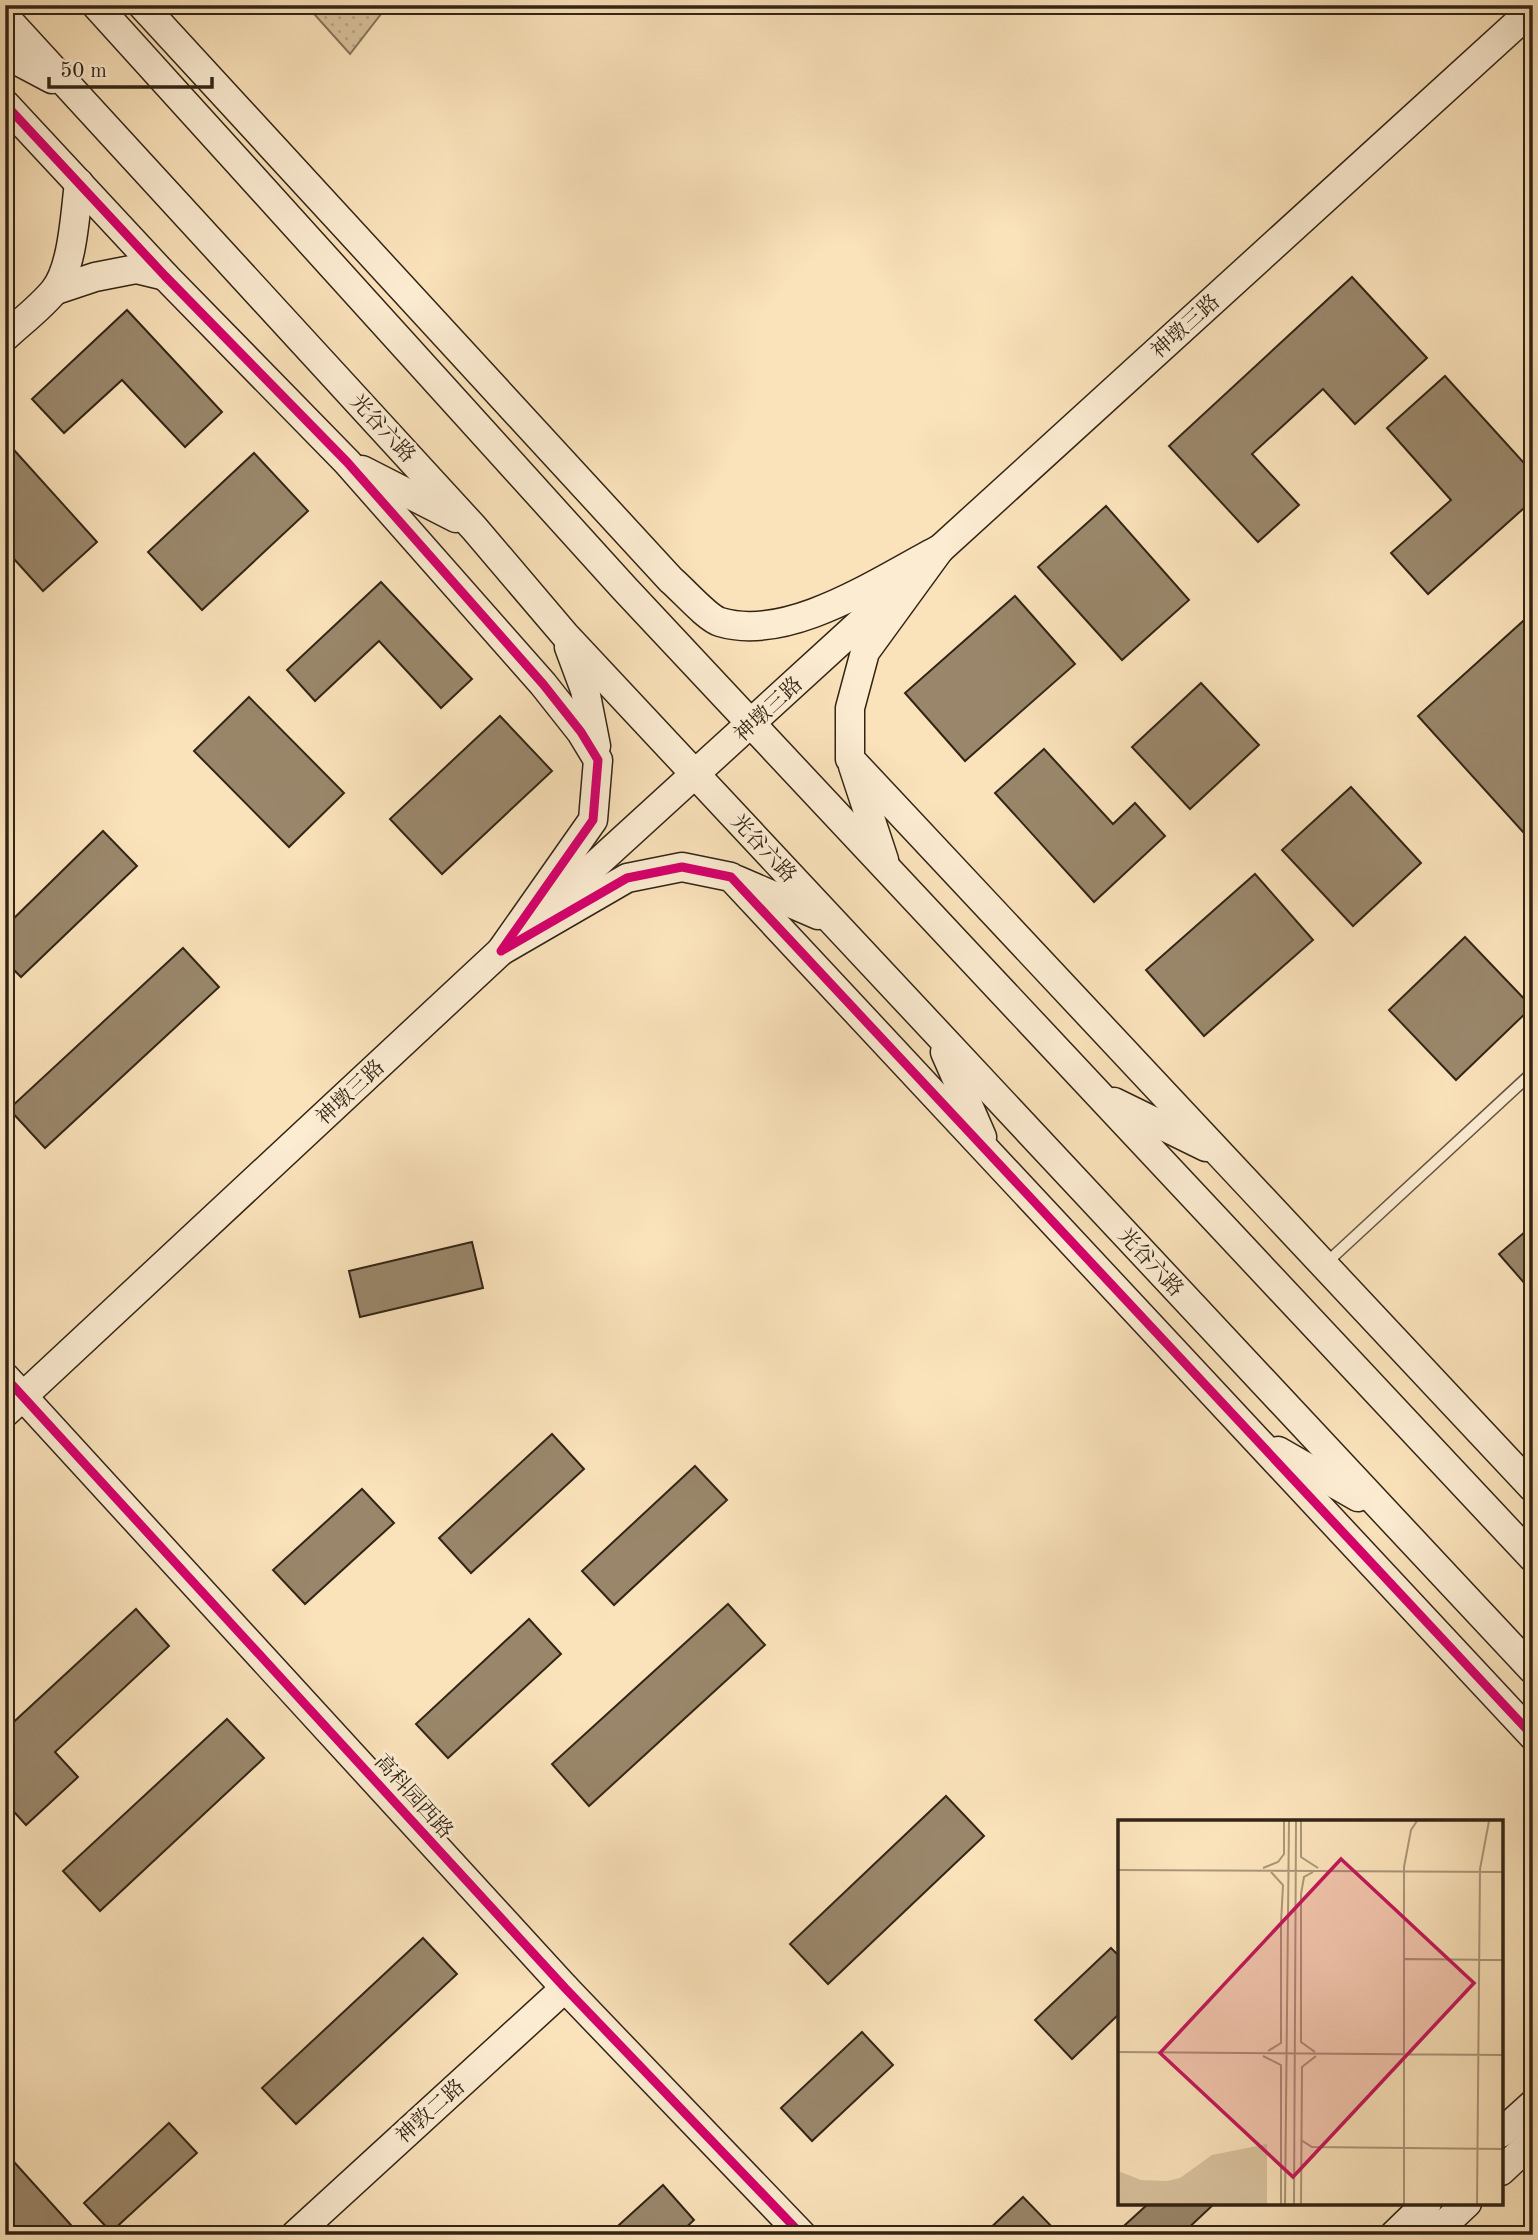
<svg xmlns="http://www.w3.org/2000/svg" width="1538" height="2240" font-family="'Old Standard TT','Noto Serif SC',serif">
  <defs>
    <pattern id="green-dots" width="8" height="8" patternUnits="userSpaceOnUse" patternTransform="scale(1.75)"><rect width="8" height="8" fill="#d8c29e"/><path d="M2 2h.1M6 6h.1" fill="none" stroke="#baa787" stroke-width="1.8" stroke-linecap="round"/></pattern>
  </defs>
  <rect width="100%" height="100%" fill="#fae2ba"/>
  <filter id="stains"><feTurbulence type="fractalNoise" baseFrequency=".00286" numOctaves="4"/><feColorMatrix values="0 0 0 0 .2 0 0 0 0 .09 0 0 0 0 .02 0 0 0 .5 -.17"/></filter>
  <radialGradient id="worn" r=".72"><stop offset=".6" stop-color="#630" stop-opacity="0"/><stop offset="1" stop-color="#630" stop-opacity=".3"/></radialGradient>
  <polygon fill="url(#green-dots)" stroke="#86745a" stroke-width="2" points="306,5 388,5 350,54"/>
  <g fill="#9a876b" stroke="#332516" stroke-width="2">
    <polygon points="1352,277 1427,358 1355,424 1323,389 1252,454 1299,505 1258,542 1169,446"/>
    <polygon points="127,310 222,412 185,447 122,380 64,433 32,399"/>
    <polygon points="1445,376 1533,473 1533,500 1428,594 1391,553 1451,500 1387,428"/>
    <polygon points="5,440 97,542 43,591 5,549"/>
    <polygon points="254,453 308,511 202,610 148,552"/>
    <polygon points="1106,506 1189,600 1122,660 1038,567"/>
    <polygon points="381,582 472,679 441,708 379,641 315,701 287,670"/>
    <polygon points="1015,596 1075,664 965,761 905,693"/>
    <polygon points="1533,612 1533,843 1418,716"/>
    <polygon points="1201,683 1259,745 1190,809 1132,747"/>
    <polygon points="249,697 344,793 289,847 194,751"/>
    <polygon points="500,716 552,771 442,874 390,819"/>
    <polygon points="1044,749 1113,824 1135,803 1165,836 1094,902 995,793"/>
    <polygon points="1351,787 1421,863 1353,926 1282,850"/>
    <polygon points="103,831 137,866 21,977 5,961 5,927"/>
    <polygon points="1255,874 1313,940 1204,1036 1146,970"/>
    <polygon points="1465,937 1532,1007 1456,1080 1389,1010"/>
    <polygon points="183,948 219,987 45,1148 9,1109"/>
    <polygon points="1533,1225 1533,1293 1499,1254"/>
    <polygon points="472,1242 483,1288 360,1317 349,1271"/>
    <polygon points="552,1434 584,1469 471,1573 439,1538"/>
    <polygon points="695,1466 727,1500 614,1605 582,1571"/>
    <polygon points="362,1489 394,1523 305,1604 273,1570"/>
    <polygon points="728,1604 765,1645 589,1806 552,1764"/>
    <polygon points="136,1609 169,1646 55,1752 78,1777 26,1825 5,1802 5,1730"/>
    <polygon points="529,1619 561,1654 448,1758 416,1724"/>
    <polygon points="227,1719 264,1758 100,1911 63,1871"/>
    <polygon points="946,1796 984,1836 828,1984 790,1944"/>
    <polygon points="423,1938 457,1974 296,2124 262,2088"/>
    <polygon points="1111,1948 1120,1957 1120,2013 1072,2059 1035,2020"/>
    <polygon points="862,2032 893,2065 812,2141 781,2108"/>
    <polygon points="169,2123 197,2153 111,2232 84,2203"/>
    <polygon points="5,2152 80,2235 19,2235 5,2220"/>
    <polygon points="663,2185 694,2220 678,2235 608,2235"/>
    <polygon points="1023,2197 1054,2229 1049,2235 983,2235"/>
    <polygon points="1149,2203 1215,2203 1181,2235 1114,2235"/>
  </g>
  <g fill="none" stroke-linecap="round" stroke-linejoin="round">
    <g stroke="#65543f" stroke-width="13">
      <polyline id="lane" points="1324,1265 1533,1072"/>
    </g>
    <g stroke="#332516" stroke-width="31">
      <g id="secondary">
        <polyline points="96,5 624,588 1533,1558"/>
        <path d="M142 5 671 580C683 590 707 618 720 622 789 643 880 580 940 549L865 652 850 708V759L1533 1488"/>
        <polyline points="5,17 474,528 565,635 1533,1670"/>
        <polyline points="5,54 52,79"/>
        <polyline points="5,104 165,276 347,462 543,684 581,732 598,760 593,820 501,951 627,878 682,867 731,877 1533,1736"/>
        <polyline points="56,290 95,277 136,269 165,276"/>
        <path d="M5 337C21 322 40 308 54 291 73 268 75 213 79 183"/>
        <polyline points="362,470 456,518"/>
        <polyline points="927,561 1533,9"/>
        <polyline points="569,647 585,690 596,746"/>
        <polyline points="853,766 884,860"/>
        <polyline points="737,880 818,915"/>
        <polyline points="945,1052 982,1137"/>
        <polyline points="1114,1102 1206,1147"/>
        <polyline points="5,1377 565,1988 802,2235"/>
        <polyline points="5,1413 501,951 892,594"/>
        <polyline points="1278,1451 1358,1497"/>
        <polyline points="1501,2133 1533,2104"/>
        <polyline points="1501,2171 1533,2141"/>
        <polyline points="295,2235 565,1988"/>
        <polyline points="1394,2235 1427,2203"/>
        <polyline points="1433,2235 1467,2203"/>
      </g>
    </g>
    <use href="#lane" stroke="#fcecd2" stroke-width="10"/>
    <use href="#secondary" stroke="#fcecd2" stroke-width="28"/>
    <g stroke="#fcecd2" stroke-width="13">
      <g id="cycleway">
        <polyline points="5,104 165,276 347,462 543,684 581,732 598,760 593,820 501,951 627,878 682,867 731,877 1533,1736"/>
        <polyline points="5,1377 565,1988 802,2235"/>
      </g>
    </g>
    <use href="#cycleway" stroke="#d6006c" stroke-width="9"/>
  </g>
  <g text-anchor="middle" stroke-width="6" stroke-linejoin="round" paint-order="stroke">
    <g font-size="21" fill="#332516" stroke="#fcecd2">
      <text transform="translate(1185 326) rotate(-42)" y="7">神墩三路</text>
      <text transform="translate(383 428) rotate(47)" y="7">光谷六路</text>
      <text transform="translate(768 709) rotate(-43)" y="7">神墩三路</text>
      <text transform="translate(764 848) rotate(47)" y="7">光谷六路</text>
      <text transform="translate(350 1092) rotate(-43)" y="7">神墩三路</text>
      <text transform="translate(1151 1262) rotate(47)" y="7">光谷六路</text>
      <text transform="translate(414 1796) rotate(48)" y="7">高科园西路</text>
      <text transform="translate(430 2111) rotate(-42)" y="7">神敦二路</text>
    </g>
  </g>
  <g transform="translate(1118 1820)">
    <rect width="385" height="385" fill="#fae2ba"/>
    <path d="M149 324V384H0V351L23 360 49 361 62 358 94 335Z" fill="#d8c29e"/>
    <path fill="none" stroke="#aa9678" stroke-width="2" d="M183 1V37L200 48M145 48 160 42 166 34V1M0 50 385 52M153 52 165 65 163 103M183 74V222L197 232M183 74 186 57 195 52M287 139 385 140M150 231 163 223V103M0 232 385 235M145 236 163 245V384M183 320 194 327 385 329M167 384 171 1M176 384 178 1M183 384 184 247 198 236M286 384V47L293 10 299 1M359 384 362 49 371 1"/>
    <path fill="#c2185b" fill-opacity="0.15" stroke="#c2185b" stroke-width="3.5" d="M223 39 356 163 175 357 42 233Z"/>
    <rect width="385" height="385" fill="none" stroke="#332516" stroke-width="3.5"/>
  </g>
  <rect width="1538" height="2240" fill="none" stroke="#fae2ba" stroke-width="28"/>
  <rect x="7" y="7" width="1524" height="2226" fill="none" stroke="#332516" stroke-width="3.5"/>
  <rect x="14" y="14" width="1510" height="2212" fill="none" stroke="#332516" stroke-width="2"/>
  <path d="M49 77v10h163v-10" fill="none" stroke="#332516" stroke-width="3.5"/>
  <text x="60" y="77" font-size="21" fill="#332516" stroke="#fcecd2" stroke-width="5" paint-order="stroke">50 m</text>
  <rect width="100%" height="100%" filter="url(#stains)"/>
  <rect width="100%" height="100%" fill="url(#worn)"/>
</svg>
